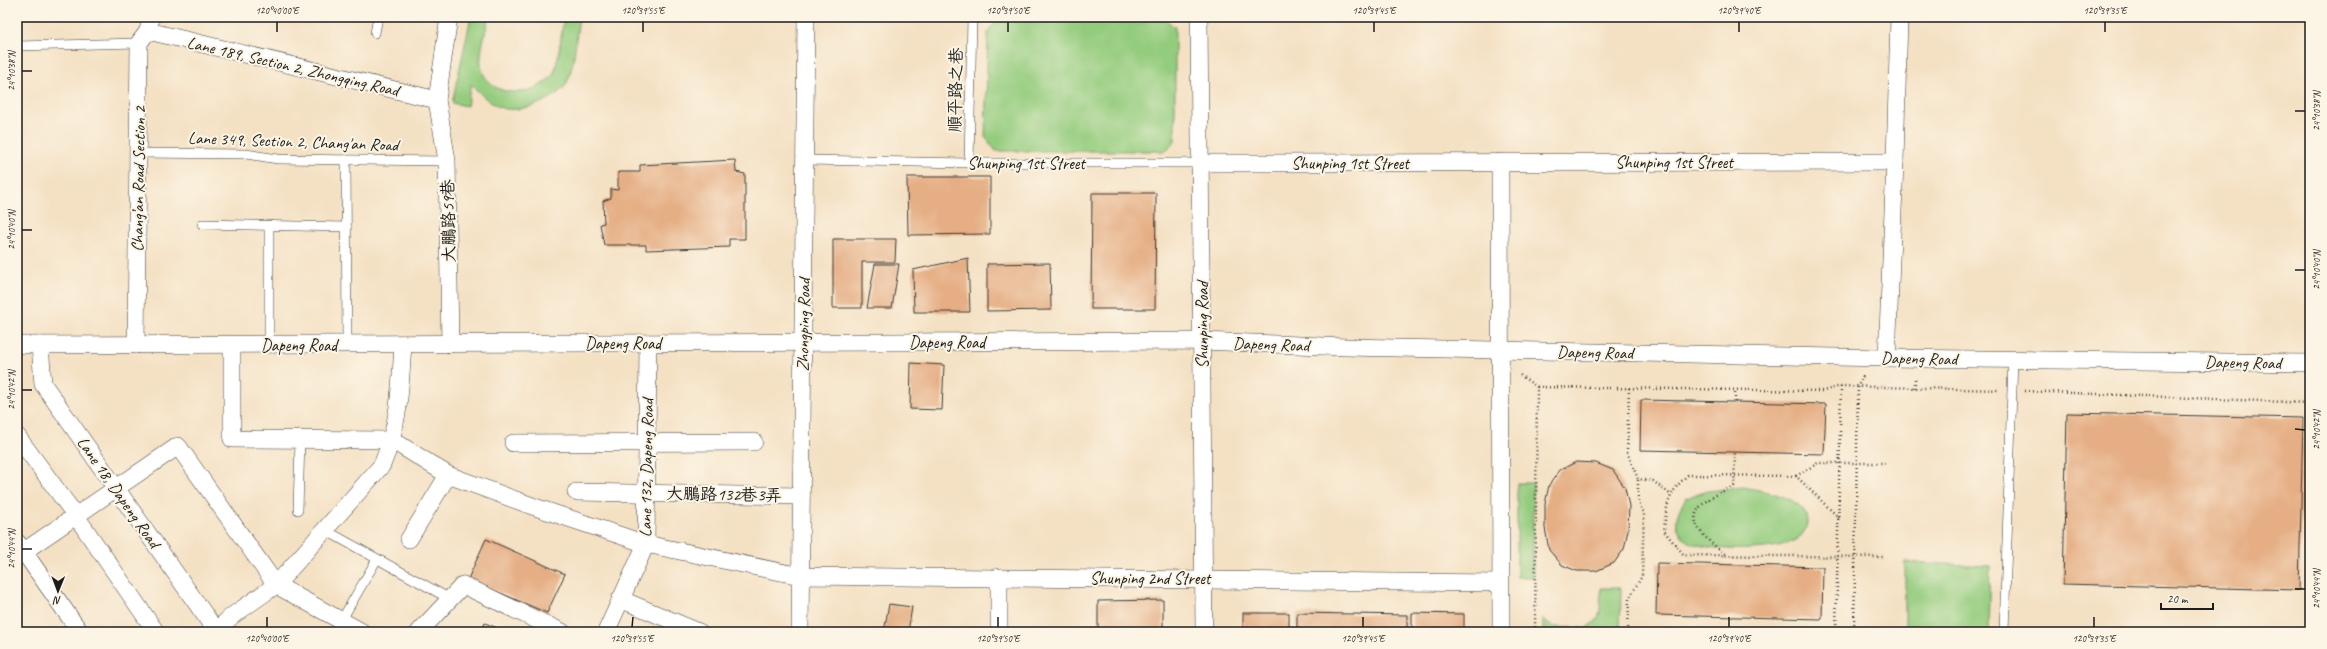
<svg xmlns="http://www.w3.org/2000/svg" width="2327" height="649" font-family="Caveat,'LXGW WenKai TC',sans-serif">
  <rect width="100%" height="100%" fill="#fcf5e5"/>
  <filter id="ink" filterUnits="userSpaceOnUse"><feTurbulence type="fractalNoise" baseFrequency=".025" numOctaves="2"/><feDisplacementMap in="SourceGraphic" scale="8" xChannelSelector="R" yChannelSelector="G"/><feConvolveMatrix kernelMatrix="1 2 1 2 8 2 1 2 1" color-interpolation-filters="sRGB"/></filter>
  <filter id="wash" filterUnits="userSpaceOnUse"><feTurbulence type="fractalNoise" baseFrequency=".012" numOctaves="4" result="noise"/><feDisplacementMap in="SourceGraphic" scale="16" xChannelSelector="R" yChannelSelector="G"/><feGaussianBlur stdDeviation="0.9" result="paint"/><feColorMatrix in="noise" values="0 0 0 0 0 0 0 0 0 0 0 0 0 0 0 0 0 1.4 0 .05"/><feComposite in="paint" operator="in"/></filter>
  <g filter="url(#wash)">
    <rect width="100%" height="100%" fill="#f4e1c4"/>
    <g fill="#94cc7e" stroke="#58744d">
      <path d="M471 17H489C486 30 479 54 481 65 487 101 536 98 553 74 558 67 562 28 564 17H579C576 37 575 61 568 80 562 99 520 114 502 108 489 104 480 93 471 84L467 106 452 103Z"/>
      <polygon points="1162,17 1175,27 1175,142 1165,151 996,151 985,137 988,31 999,19"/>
      <rect x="1517" y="483" width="16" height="94"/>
      <path d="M1743 487C1762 491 1808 496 1807 523 1806 529 1803 535 1798 538 1781 553 1707 552 1687 541 1684 539 1678 530 1677 526 1675 515 1681 507 1686 498L1708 491Z"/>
      <polygon points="1905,562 1990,566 1988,632 1905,632"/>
      <polygon points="1601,588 1621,588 1620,632 1543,632 1543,619 1554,627 1586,628 1597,620 1600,611"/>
    </g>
    <g id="blocks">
      <g fill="#e5ae84">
        <polygon points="735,160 736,172 745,174 745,239 729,239 729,247 646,250 646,245 604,245 600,224 604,223 603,201 611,198 611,189 618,190 618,172 640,172 640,165"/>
        <polygon points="907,177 990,177 990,234 908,235"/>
        <polygon points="1092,193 1156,193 1155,309 1091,309"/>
        <polygon points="833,239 896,239 895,262 862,262 862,308 833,308"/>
        <polygon points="968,258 970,312 914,312 913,270"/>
        <polygon points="1050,263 1051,310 987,311 987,264"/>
        <polygon points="875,264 899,264 892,308 867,308"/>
        <polygon points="911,363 944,365 942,410 910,409"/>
        <polygon points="1641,400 1826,404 1824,454 1640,450"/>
        <polygon points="2067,413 2303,418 2299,590 2063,584"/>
        <polygon points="1576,462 1596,463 1613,470 1625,488 1629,506 1628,530 1624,549 1614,563 1596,571 1577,571 1562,565 1549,550 1545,528 1545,504 1549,485 1560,470"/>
        <polygon points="486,539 565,574 547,613 468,579"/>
        <polygon points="1657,563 1823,567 1822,619 1656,615"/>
        <polygon points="1163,600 1163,632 1098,632 1098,601"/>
        <polygon points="889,604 912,607 908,632 884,632"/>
        <rect x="1243" y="613" width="46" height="19"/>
        <polygon points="1297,613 1407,615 1407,632 1297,632"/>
        <polygon points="1412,613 1464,614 1464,632 1412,632"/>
        <polygon points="485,623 507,632 481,632"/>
      </g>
    </g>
  </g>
  <g filter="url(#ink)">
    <use href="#blocks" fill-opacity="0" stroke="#3c3a35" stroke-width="1"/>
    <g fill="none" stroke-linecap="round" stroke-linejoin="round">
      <g stroke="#3c3a35" stroke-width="10">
        <g id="service">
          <polyline points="375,33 378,17"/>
          <polyline points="17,46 139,43"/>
          <polyline points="138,153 246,154 278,159 447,161"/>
          <polyline points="346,160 347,344"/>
          <polyline points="805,160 969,163 1200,163"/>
          <polyline points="969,163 972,17"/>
          <polyline points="202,224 346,227"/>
          <polyline points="269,225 269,345"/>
          <polyline points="298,510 300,439"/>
          <polyline points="325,530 450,599"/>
          <polyline points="341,621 377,559"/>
          <polyline points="2004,632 2013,359"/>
        </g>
      </g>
      <g stroke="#3c3a35" stroke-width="18">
        <g id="minor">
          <polyline points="449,17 437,100 447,161 450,344"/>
          <polyline points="1199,17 1204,632"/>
          <polyline points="148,31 437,100"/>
          <polyline points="1500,162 1501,632"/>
          <polyline points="1200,163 1895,162"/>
          <polyline points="17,345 1202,341 1346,347 1887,358 2310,363"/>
          <polyline points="40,345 43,384 216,631"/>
          <polyline points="136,345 139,43 148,31 151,17"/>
          <polyline points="232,345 232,439 392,440 448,475 409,539"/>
          <polyline points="1887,358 1895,162 1899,17"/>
          <polyline points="17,436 76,516 156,632"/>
          <polyline points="513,443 754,442"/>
          <polyline points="448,475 535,507 646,544 800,576 1500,583"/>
          <polyline points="576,492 801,496"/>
          <polyline points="17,542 80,632"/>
          <polyline points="17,556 178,446 276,585 362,632"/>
          <polyline points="999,577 999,632"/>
          <polyline points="620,599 699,632"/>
          <path d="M215 632 232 616 276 585 382 465C400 423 400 389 403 344"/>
          <polyline points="419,632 463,585 562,632"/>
          <polyline points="606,632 646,544 648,343"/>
          <polyline points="800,632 806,17"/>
        </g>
      </g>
      <g stroke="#3c3a35" stroke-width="2.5" stroke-dasharray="1 3" stroke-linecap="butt">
        <polyline points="1520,375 1537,387 1535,632"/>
        <polyline points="1537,387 1823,391 1841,386 2000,390"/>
        <polyline points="1629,388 1627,452 1638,479 1653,481 1671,495"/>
        <polyline points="1915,388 1915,376"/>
        <polyline points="2025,391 2310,403"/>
        <polyline points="1735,402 1735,390"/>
        <polyline points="1796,476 1818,463 1885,463"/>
        <path d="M1839 518 1796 476 1688 475C1668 492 1666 506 1664 531L1684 555 1883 557"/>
        <path d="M1725 554C1683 522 1685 508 1734 486L1735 452"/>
        <polyline points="1628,632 1629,599 1642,576 1644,513 1638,502 1638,479"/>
        <polyline points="1736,632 1736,624"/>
        <polyline points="1784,632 1784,624"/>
        <polyline points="1836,632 1841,386"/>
        <polyline points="1854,632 1858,386 1863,376"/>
      </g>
      <use href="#service" stroke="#fff" stroke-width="9"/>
      <use href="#minor" stroke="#fff" stroke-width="17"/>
    </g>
  </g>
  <path fill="none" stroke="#1c1c1c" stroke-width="1.5" d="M277 32V22M643 32V22M1008 32V22M1374 32V22M1739 32V22M2105 32V22M22 71H32M2295 111H2305M22 230H32M2295 270H2305M22 390H32M2295 429 2305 430M22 549H32M2295 589H2305M267 627V617M632 627 633 617M998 627V617M1363 627V617M1729 627V617M2094 627V617"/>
  <g text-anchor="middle" stroke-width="4" stroke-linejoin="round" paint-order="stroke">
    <g font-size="17" fill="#1c1c1c" stroke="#fcf5e5">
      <text transform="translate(293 66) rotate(13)" y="6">Lane 189, Section 2, Zhongqing Road</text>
      <text transform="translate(955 90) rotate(-89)" y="6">順平路之巷</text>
      <text transform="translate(293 141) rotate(2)" y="6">Lane 349, Section 2, Chang'an Road</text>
      <text x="1674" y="168">Shunping 1st Street</text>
      <text x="1026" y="169">Shunping 1st Street</text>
      <text x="1350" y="169">Shunping 1st Street</text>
      <text transform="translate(138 179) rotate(-89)" y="6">Chang’an Road Section 2</text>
      <text transform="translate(448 221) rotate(-91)" y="6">大鵬路59巷</text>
      <text transform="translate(803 325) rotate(-89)" y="6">Zhongping Road</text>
      <text transform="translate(1202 325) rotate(-90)" y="6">Shunping Road</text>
      <text x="947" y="348">Dapeng Road</text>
      <text x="623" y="349">Dapeng Road</text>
      <text transform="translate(1271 344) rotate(2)" y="6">Dapeng Road</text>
      <text x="299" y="351">Dapeng Road</text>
      <text transform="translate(1595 352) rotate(1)" y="6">Dapeng Road</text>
      <text transform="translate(1919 358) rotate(1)" y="6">Dapeng Road</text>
      <text transform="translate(2243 362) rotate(1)" y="6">Dapeng Road</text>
      <text transform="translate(646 468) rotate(-89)" y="6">Lane 132, Dapeng Road</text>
      <text transform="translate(119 492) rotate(55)" y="6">Lane 18, Dapeng Road</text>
      <text transform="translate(724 494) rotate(1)" y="6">大鵬路132巷3弄</text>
      <text x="1150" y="584">Shunping 2nd Street</text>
    </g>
  </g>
  <rect width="2327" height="649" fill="none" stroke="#fcf5e5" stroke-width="44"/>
  <g transform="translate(58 591) rotate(181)" stroke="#fcf5e5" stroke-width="3" paint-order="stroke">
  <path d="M0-3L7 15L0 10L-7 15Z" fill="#1c1c1c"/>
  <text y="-6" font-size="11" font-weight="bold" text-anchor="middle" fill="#1c1c1c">N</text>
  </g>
  <path d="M2161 603v6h52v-6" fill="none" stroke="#1c1c1c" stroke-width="2"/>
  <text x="2167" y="603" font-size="12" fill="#1c1c1c" stroke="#fcf5e5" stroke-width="3" paint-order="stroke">20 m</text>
  <rect x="22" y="22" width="2283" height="605" fill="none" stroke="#1c1c1c" stroke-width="1.5"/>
  <g font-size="10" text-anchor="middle" fill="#1c1c1c">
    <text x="277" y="14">120°40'00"E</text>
    <text x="643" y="14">120°39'55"E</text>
    <text x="1008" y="14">120°39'50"E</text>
    <text x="1374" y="14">120°39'45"E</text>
    <text x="1739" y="14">120°39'40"E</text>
    <text x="2105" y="14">120°39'35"E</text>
    <text transform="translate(11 71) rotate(-90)" y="4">24°10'38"N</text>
    <text transform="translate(2316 111) rotate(-90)" y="4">24°10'38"N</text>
    <text transform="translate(11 230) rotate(-90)" y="4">24°10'40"N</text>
    <text transform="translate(2316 270) rotate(-90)" y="4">24°10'40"N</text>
    <text transform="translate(11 390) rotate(-90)" y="4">24°10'42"N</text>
    <text transform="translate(2316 430) rotate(-90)" y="4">24°10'42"N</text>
    <text transform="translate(11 549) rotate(-90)" y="4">24°10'44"N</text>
    <text transform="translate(2316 589) rotate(-90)" y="4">24°10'44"N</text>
    <text x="267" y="642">120°40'00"E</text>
    <text x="632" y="642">120°39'55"E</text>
    <text x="998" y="642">120°39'50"E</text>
    <text x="1363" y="642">120°39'45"E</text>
    <text x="1729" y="642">120°39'40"E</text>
    <text x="2094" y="642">120°39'35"E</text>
  </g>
</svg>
